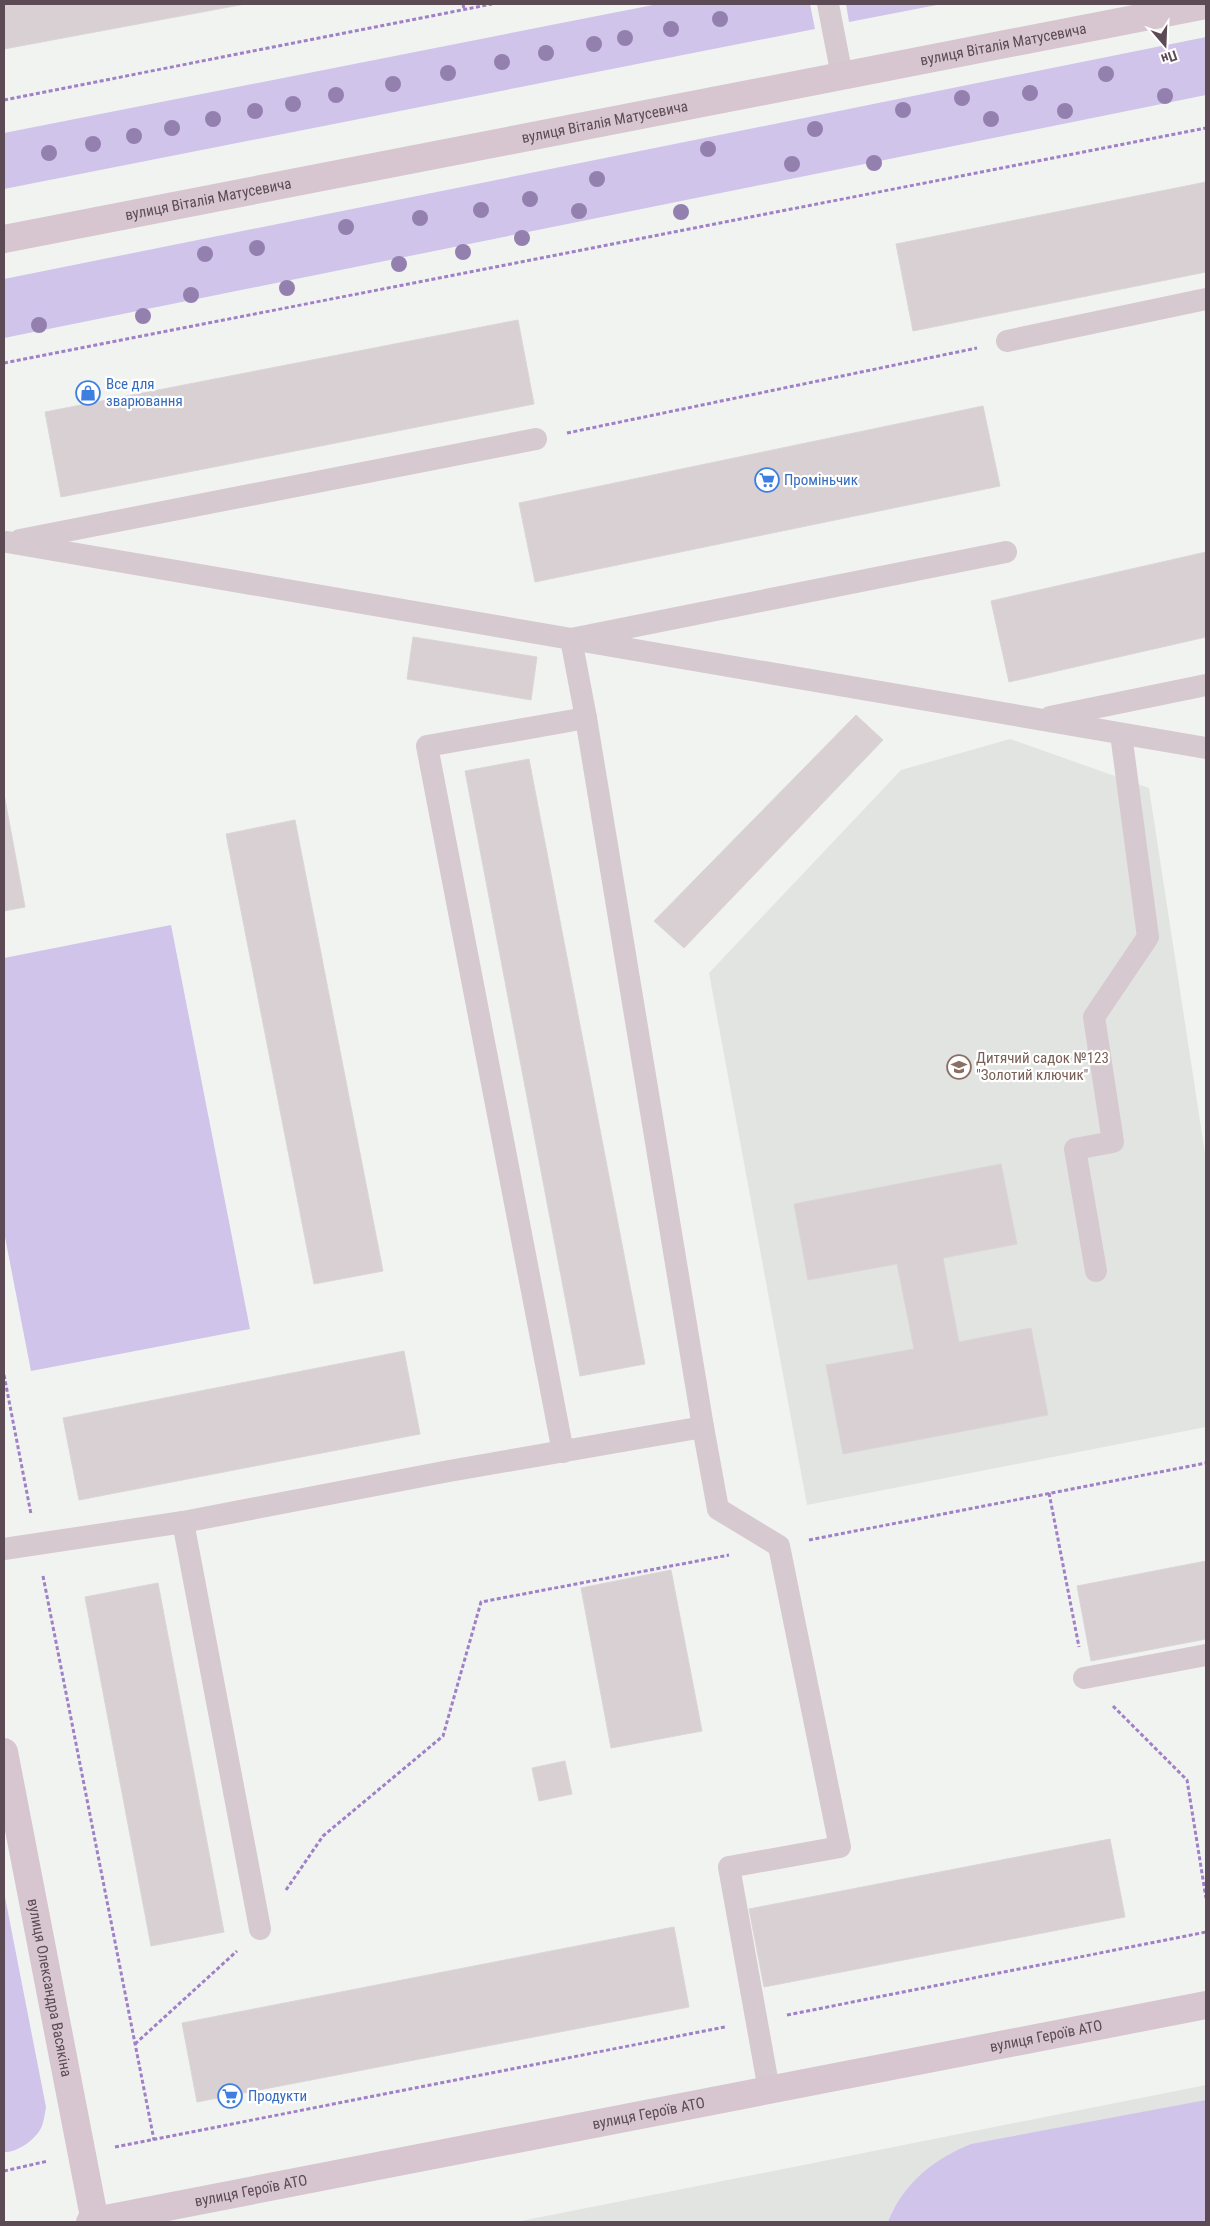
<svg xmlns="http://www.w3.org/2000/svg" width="1210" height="2226" font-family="'Roboto Condensed',sans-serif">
  <rect width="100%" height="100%" fill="#f1f3f1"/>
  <g fill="#e2e4e2">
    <polygon points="1010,739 1149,788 1206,1160 1206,1427 807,1505 709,973 901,770"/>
    <polygon points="1206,2085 1206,2222 516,2222"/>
  </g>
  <g fill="#d1c4eb">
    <polygon points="658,4 810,4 815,29 4,189 4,133"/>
    <polygon points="846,4 942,4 849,22"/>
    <polygon points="1206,37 1206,95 4,338 4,279"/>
    <polygon points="171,925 250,1329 31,1371 4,1232 4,958"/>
    <path d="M4 1892 46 2107C45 2113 44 2120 42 2126 37 2139 17 2153 4 2152Z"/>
    <path d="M1206 2100V2222H888C903 2183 934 2159 971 2144Z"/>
  </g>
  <g fill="#d8d0d3" stroke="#dbd5d7">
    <polygon points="4,4 245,4 4,49"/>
    <polygon points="1206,182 1206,272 913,331 896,244"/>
    <polygon points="518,320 534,404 61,497 45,412"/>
    <polygon points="983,406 1000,486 535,582 519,503"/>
    <polygon points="1206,552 1206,637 1009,682 991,601"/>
    <polygon points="413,637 537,657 531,700 407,679"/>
    <polygon points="856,715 883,740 684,948 654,921"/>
    <polygon points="529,759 645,1364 580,1376 465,771"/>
    <polygon points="4,794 25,907 4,911"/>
    <polygon points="295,820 383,1271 314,1284 226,834"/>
    <polygon points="1001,1164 1017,1244 943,1258 959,1342 1031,1328 1048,1415 843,1454 826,1365 914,1349 897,1264 808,1280 794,1204"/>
    <polygon points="404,1351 420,1434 79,1500 63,1418"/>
    <polygon points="1206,1561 1206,1639 1091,1661 1077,1586"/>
    <polygon points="671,1570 702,1731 611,1748 581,1588"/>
    <polygon points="158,1583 224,1932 151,1946 85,1597"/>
    <polygon points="565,1761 572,1794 539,1801 532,1768"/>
    <polygon points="1110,1839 1125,1917 764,1987 749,1909"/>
    <polygon points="674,1927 689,2007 197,2102 182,2023"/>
  </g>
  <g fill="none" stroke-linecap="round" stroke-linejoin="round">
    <g stroke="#a080c6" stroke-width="3" stroke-dasharray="4 2.5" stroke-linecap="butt">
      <polyline points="463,4 464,9"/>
      <polyline points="4,100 492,4"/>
      <polyline points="4,363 1206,128"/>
      <polyline points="567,433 977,348"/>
      <polyline points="4,1375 31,1514"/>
      <polyline points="1049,1493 1079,1647"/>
      <polyline points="809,1540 1206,1463"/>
      <polyline points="43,1576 154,2140"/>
      <polyline points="1113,1706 1187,1780 1206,1898"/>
      <polyline points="286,1890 323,1836 443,1736 481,1602 729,1555"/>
      <polyline points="787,2015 1206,1932"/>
      <polyline points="135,2044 237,1951"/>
      <polyline points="115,2147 725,2027"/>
      <polyline points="4,2171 48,2161"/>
    </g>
    <g stroke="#d6c9d0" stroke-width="22">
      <polyline points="828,4 842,76"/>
      <polyline points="1007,341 1206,299"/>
      <polyline points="20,540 536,439"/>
      <polyline points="7,542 1206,748"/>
      <polyline points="1050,717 1206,685"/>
      <polyline points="586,718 571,639 1006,552"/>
      <polyline points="1096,1271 1075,1149 1113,1142 1094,1017 1148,937 1121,734"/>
      <polyline points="563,1452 427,746 586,718 703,1427 718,1509 779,1546 840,1847 729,1867 769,2090"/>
      <polyline points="183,1522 260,1929"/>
      <polyline points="4,1549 183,1522 449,1471 703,1427"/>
      <polyline points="1084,1678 1206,1655"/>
    </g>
    <g stroke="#d7c6cf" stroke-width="28">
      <path id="s1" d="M4 239 1206 5"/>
      <path id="s2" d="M4 1752 95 2222"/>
      <path id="s3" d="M90 2222 1206 2005"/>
    </g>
  </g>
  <g fill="#9480ae">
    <circle cx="720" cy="19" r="8"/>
    <circle cx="671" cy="29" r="8"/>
    <circle cx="625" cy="38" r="8"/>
    <circle cx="594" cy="44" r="8"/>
    <circle cx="546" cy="53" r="8"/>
    <circle cx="502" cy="62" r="8"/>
    <circle cx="448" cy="73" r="8"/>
    <circle cx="1106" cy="74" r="8"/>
    <circle cx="393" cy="84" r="8"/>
    <circle cx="1030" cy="93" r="8"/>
    <circle cx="336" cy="95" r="8"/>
    <circle cx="1165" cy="96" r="8"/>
    <circle cx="962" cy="98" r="8"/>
    <circle cx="293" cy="104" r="8"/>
    <circle cx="903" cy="110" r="8"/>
    <circle cx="255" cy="111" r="8"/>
    <circle cx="1065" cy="111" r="8"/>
    <circle cx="213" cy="119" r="8"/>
    <circle cx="991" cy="119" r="8"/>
    <circle cx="172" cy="128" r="8"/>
    <circle cx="815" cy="129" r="8"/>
    <circle cx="134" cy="136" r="8"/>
    <circle cx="93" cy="144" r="8"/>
    <circle cx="708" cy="149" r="8"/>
    <circle cx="49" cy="153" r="8"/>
    <circle cx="874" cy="163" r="8"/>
    <circle cx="792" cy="164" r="8"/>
    <circle cx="597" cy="179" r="8"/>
    <circle cx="530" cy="199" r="8"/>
    <circle cx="481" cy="210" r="8"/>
    <circle cx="579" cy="211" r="8"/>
    <circle cx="681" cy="212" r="8"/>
    <circle cx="420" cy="218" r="8"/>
    <circle cx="346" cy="227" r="8"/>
    <circle cx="522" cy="238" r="8"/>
    <circle cx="257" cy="248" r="8"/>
    <circle cx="463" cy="252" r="8"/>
    <circle cx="205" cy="254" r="8"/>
    <circle cx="399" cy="264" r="8"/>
    <circle cx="287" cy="288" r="8"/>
    <circle cx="191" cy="295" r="8"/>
    <circle cx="143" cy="316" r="8"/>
    <circle cx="39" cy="325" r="8"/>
  </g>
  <defs>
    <g id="shop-ring" transform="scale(1.25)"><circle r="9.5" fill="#fff" stroke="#3f7fe0" stroke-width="1.5"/><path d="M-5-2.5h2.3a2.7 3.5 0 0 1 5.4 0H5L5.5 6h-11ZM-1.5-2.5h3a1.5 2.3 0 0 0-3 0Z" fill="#3f7fe0"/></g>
    <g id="supermarket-ring" transform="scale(1.25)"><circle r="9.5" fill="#fff" stroke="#3f7fe0" stroke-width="1.5"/><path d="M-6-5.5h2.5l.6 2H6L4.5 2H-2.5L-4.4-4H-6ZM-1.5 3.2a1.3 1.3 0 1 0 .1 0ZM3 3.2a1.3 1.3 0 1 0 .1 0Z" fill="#3f7fe0"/></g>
    <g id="school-ring" transform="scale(1.25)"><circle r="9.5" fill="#fff" stroke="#8d6e63" stroke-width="1.5"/><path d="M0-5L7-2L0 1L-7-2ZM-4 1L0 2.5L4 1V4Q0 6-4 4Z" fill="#8d6e63"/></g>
  </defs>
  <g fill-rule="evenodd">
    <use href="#shop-ring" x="88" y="393"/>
    <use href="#supermarket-ring" x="767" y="480"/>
    <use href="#school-ring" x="959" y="1067"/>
    <use href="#supermarket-ring" x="230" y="2096"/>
  </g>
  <g text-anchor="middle" stroke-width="4.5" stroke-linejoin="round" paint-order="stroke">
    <g font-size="15" fill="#5c4a55" stroke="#fff">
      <text dy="5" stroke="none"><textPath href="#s1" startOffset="1018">вулиця Віталія Матусевича</textPath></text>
      <text dy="5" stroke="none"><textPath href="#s1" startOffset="612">вулиця Віталія Матусевича</textPath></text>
      <text dy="5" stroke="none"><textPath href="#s1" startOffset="208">вулиця Віталія Матусевича</textPath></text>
      <text dy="5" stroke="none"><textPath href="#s2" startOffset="240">вулиця Олександра Васякіна</textPath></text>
      <text dy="5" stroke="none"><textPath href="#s3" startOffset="974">вулиця Героїв АТО</textPath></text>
      <text dy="5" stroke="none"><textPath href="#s3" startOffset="569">вулиця Героїв АТО</textPath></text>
      <text dy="5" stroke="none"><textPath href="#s3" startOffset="164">вулиця Героїв АТО</textPath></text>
    </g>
    <g font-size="15" fill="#366cbe" stroke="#fff" text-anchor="start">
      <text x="106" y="389">Все для<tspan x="106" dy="17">зварювання</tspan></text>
      <text x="784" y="485">Проміньчик</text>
      <text x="248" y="2101">Продукти</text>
    </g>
    <g font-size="15" fill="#785e54" stroke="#fff" text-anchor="start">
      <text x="976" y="1063">Дитячий садок №123<tspan x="976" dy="17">"Золотий ключик"</tspan></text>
    </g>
  </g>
  <rect width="1210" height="2226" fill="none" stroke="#5c4a55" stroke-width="10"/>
  <g transform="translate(1165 45) rotate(161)" stroke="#ffffff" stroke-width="4" paint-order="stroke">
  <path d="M0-4L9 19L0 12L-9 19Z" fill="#5c4a55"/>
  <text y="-8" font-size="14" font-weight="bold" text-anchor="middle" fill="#5c4a55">Пн</text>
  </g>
</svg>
